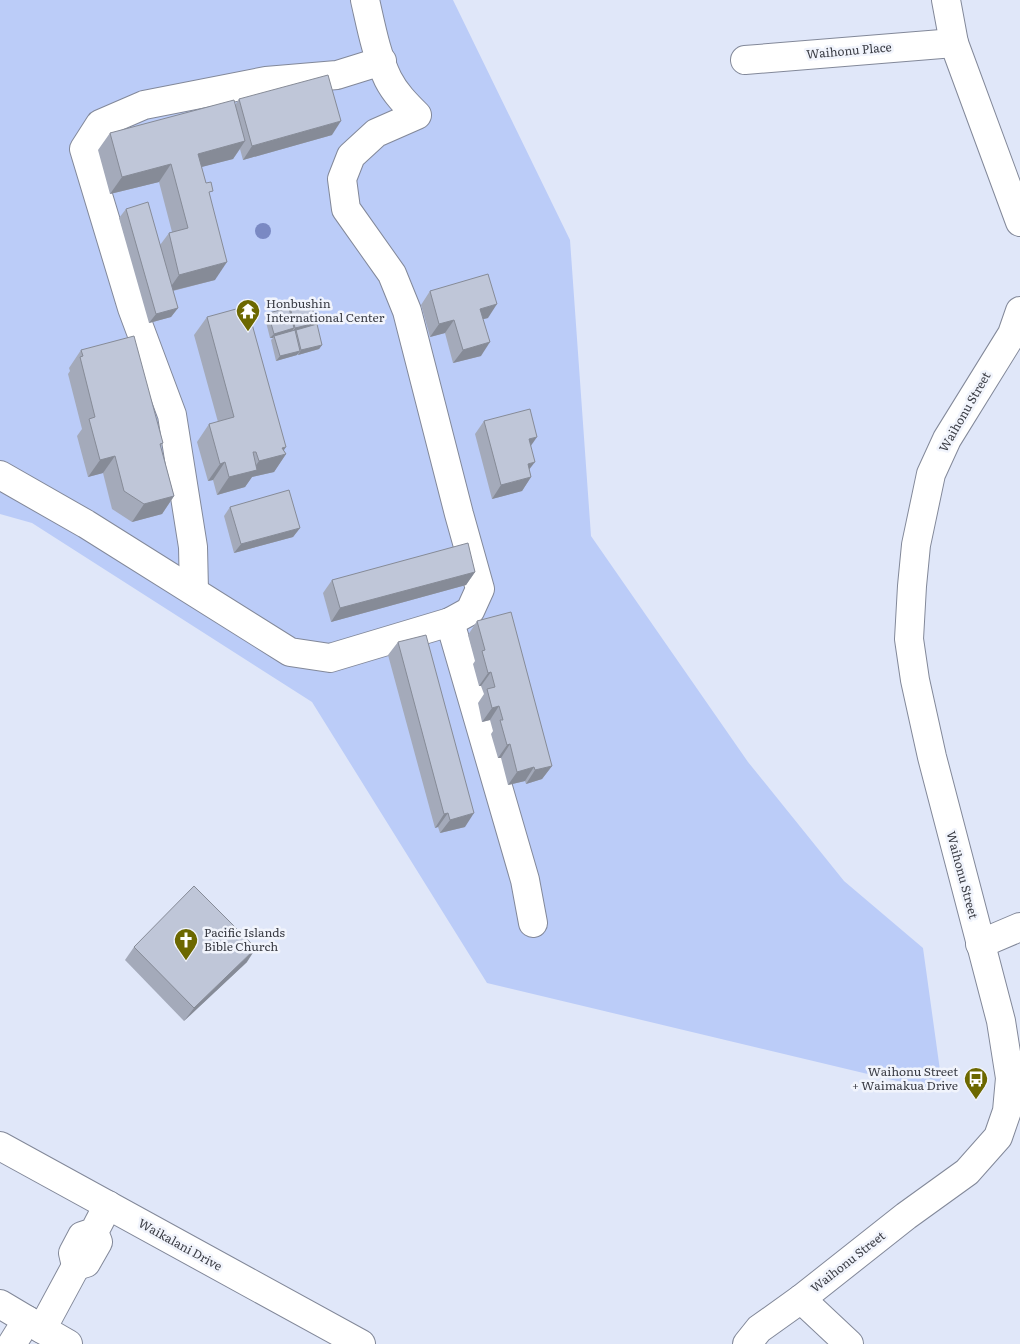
<svg xmlns="http://www.w3.org/2000/svg" width="1020" height="1344" font-family="Literata,serif">
  <rect width="100%" height="100%" fill="#e0e7f9"/>
  <polygon fill="#bbccf8" points="0,0 453,0 570,240 591,536 748,762 844,881 923,948 943,1092 487,983 312,702 32,523 0,514"/>
  <g fill="none" stroke-linecap="round" stroke-linejoin="round">
    <g stroke="#828899" stroke-width="30">
      <g id="minor">
        <polyline points="946,0 954,43 1020,222"/>
        <polyline points="745,60 954,43"/>
        <path d="M0 475 86 524 290 652 330 658 450 622 470 611 480 589 459 514 407 311 392 274 346 209 342 179 351 156 376 133 417 115C406 104 395 93 388 79 376 54 371 26 365 0"/>
        <polyline points="194,591 193,547 172,415 132,308 84,149 100,124 144,105 266,81 337,75 382,61"/>
        <polyline points="450,622 525,880 533,923"/>
        <polyline points="980,944 1020,927"/>
        <polyline points="0,1146 361,1344"/>
        <polyline points="94,1232 98,1242 86,1263 76,1266 73,1253 82,1236 94,1232 108,1205"/>
        <polyline points="801,1299 849,1344"/>
        <polyline points="0,1304 42,1329 76,1266"/>
        <polyline points="42,1329 68,1344"/>
        <polyline points="12,1344 27,1320"/>
        <polyline points="747,1344 759,1329 801,1299 906,1216 967,1172 998,1137 1007,1111 1010,1078 1001,1021 932,757 915,680 909,639 912,586 916,545 931,474 947,439 1012,334 1020,311"/>
      </g>
    </g>
    <use href="#minor" stroke="#fff" stroke-width="28"/>
  </g>
  <circle fill="#7a89c3" cx="263" cy="231" r="8"/>
  <g fill="#a4aaba">
    <polygon points="239,99 332,135 243,160 240,149 233,159 201,167 210,195 215,280 173,291 178,308 171,317 149,323 119,218 126,209 160,245 169,233 172,232 159,182 110,194 98,150 110,133 235,105"/>
    <polygon points="430,291 488,318 483,319 481,356 453,363 445,333 430,337 421,305"/>
    <polygon points="290,307 315,325 322,345 319,349 298,355 298,353 297,355 276,361 271,340 273,338 270,338 265,318 268,313 289,309"/>
    <polygon points="207,317 286,454 274,472 252,477 245,487 217,495 213,480 208,481 197,442 209,424 218,422 194,335"/>
    <polygon points="81,350 163,443 161,447 174,496 162,514 132,522 112,509 103,473 88,477 77,436 82,429 68,374 70,371 69,368"/>
    <polygon points="484,421 530,447 529,469 531,477 522,491 492,499 475,434"/>
    <polygon points="230,507 300,528 293,537 234,553 224,516"/>
    <polygon points="475,572 466,585 331,622 323,593 332,580"/>
    <polygon points="477,621 552,766 542,779 526,784 525,781 508,785 501,758 498,758 491,734 493,731 490,720 482,722 478,703 484,694 481,686 479,686 473,664 475,661 468,635"/>
    <polygon points="398,642 465,827 440,833 438,827 435,828 388,655"/>
    <polygon points="134,947 247,962 184,1021 125,960"/>
  </g>
  <g fill="#868b97">
    <polygon points="341,121 332,135 243,160 252,146"/>
    <polygon points="245,141 233,159 186,171 198,154"/>
    <polygon points="171,164 159,182 110,194 122,177"/>
    <polygon points="227,262 215,280 167,292 179,275"/>
    <polygon points="497,304 488,318 471,322 480,309"/>
    <polygon points="178,308 171,317 149,323 156,314"/>
    <polygon points="454,320 445,333 430,337 439,324"/>
    <polygon points="316,323 313,327 296,330 294,332 292,333 295,328"/>
    <polygon points="294,328 291,333 274,336 273,338 270,338 274,334"/>
    <polygon points="490,342 481,356 453,363 463,350"/>
    <polygon points="322,345 319,349 298,355 301,350"/>
    <polygon points="300,351 297,355 276,361 280,356"/>
    <polygon points="537,437 528,450 529,439"/>
    <polygon points="286,447 280,456 286,454 274,472 252,477 245,487 217,495 229,477 252,471 259,461 282,448"/>
    <polygon points="115,456 103,473 88,477 100,460"/>
    <polygon points="225,462 213,480 208,481 220,464"/>
    <polygon points="535,462 525,475 528,464"/>
    <polygon points="531,477 522,491 492,499 501,485"/>
    <polygon points="174,496 162,514 132,522 144,504"/>
    <polygon points="300,528 293,537 234,553 241,544"/>
    <polygon points="475,572 466,585 331,622 340,608"/>
    <polygon points="491,672 481,686 479,686 488,673"/>
    <polygon points="499,706 490,720 482,722 492,708"/>
    <polygon points="510,744 501,758 498,758 507,745"/>
    <polygon points="552,766 542,779 526,784 535,770"/>
    <polygon points="534,767 525,781 508,785 517,772"/>
    <polygon points="448,813 438,827 435,828 444,814"/>
    <polygon points="474,813 465,827 440,833 450,820"/>
    <polygon points="256,948 247,962 184,1021 194,1008"/>
  </g>
  <g fill="#bfc6d8" stroke="#868b97">
    <polygon points="328,75 341,121 252,146 239,99"/>
    <polygon points="234,100 245,141 198,154 206,183 211,182 213,191 209,192 227,262 179,275 169,233 188,228 171,164 122,177 110,133"/>
    <polygon points="148,202 178,308 156,314 126,209"/>
    <polygon points="488,274 497,304 480,309 490,342 463,350 454,320 439,324 430,291"/>
    <polygon points="311,302 316,323 295,328 290,307"/>
    <polygon points="247,306 286,447 282,448 286,454 259,461 256,452 253,452 257,470 229,477 225,462 220,464 209,424 234,417 207,317"/>
    <polygon points="289,308 294,328 274,334 268,313"/>
    <polygon points="317,324 322,345 301,350 296,330"/>
    <polygon points="295,330 300,351 280,356 274,336"/>
    <polygon points="134,336 163,443 160,444 174,496 144,504 124,491 115,456 100,460 89,419 95,417 80,357 83,356 81,350"/>
    <polygon points="530,409 537,437 529,439 535,462 528,464 531,477 501,485 484,421"/>
    <polygon points="289,490 300,528 241,544 230,507"/>
    <polygon points="468,543 475,572 340,608 332,580"/>
    <polygon points="511,612 552,766 535,770 534,767 517,772 510,744 507,745 500,720 503,720 499,706 492,708 487,689 495,687 491,672 488,673 482,651 485,650 477,621"/>
    <polygon points="426,635 474,813 450,820 448,813 444,814 398,642"/>
    <polygon points="194,886 256,948 194,1008 134,947"/>
  </g>
  <defs>
    <g id="temple-pin" transform="scale(1.25)"><path d="M0 17L-7.5 6A9.5 9.5 0 1 1 7.5 6Z" fill="#6c6800" stroke="#f1f4fc"/><path d="M0-6L5-2H3V0L6.5 2.5H4V6H1.5V3h-3V6H-4V2.5H-6.5L-3 0V-2H-5Z" fill="#fff"/></g>
    <g id="church-pin" transform="scale(1.25)"><path d="M0 17L-7.5 6A9.5 9.5 0 1 1 7.5 6Z" fill="#6c6800" stroke="#f1f4fc"/><path d="M-1.2-6h2.4v3.5h3.3v2.4h-3.3V6h-2.4V-.1h-3.3v-2.4h3.3Z" fill="#fff"/></g>
    <g id="bus-pin" transform="scale(1.25)"><path d="M0 17L-7.5 6A9.5 9.5 0 1 1 7.5 6Z" fill="#6c6800" stroke="#f1f4fc"/><path d="M-5-6H5V4H4V6H2V4H-2V6H-4V4H-5ZM-3.5-4V0h7V-4ZM-3.5 1.2v1.5H-2V1.2ZM2 1.2v1.5H3.5V1.2Z" fill="#fff"/></g>
  </defs>
  <g fill-rule="evenodd">
    <use href="#temple-pin" x="248" y="311"/>
    <use href="#church-pin" x="186" y="940"/>
    <use href="#bus-pin" x="976" y="1079"/>
  </g>
  <g text-anchor="middle" stroke-width="5" stroke-linejoin="round" paint-order="stroke">
    <g font-size="12" fill="#3a3c44" stroke="#f1f4fc">
      <text transform="translate(849 51) rotate(-5)" y="4">Waihonu Place</text>
      <text transform="translate(965 412) rotate(-60)" y="4">Waihonu Street</text>
      <text transform="translate(962 875) rotate(75)" y="4">Waihonu Street</text>
      <text transform="translate(180 1245) rotate(29)" y="4">Waikalani Drive</text>
      <text transform="translate(848 1262) rotate(-38)" y="4">Waihonu Street</text>
    </g>
    <g font-size="12" fill="#3a3c44" stroke="#f1f4fc" text-anchor="start">
      <text x="266" y="308">Honbushin<tspan x="266" dy="14">International Center</tspan></text>
      <text x="204" y="937">Pacific Islands<tspan x="204" dy="14">Bible Church</tspan></text>
      <text x="958" y="1076" text-anchor="end">Waihonu Street<tspan x="958" dy="14">+ Waimakua Drive</tspan></text>
    </g>
  </g>
</svg>
